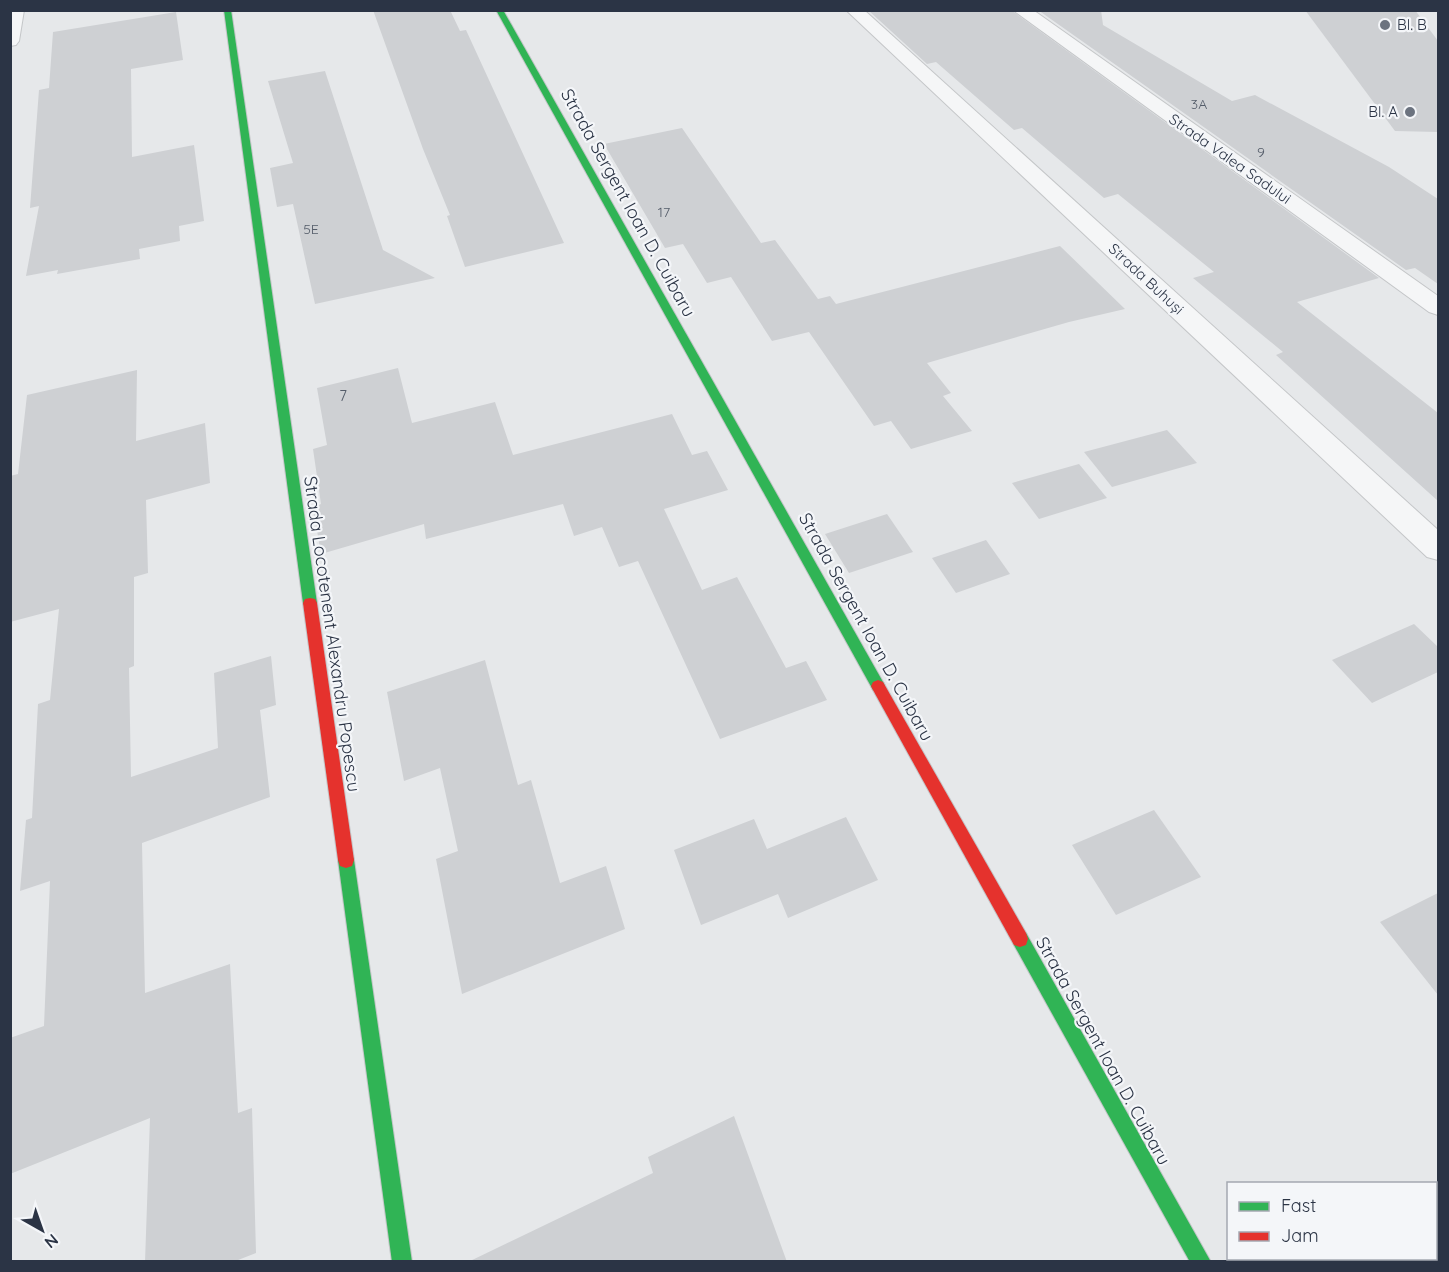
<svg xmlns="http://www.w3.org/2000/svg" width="1449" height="1272" font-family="Quicksand,sans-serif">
  <rect width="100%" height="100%" fill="#e6e8ea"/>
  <g fill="#ced0d3">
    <polygon points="373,10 450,10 460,31 466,30 564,243 465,267 447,216 450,215 423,149"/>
    <polygon points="868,10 1011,10 1379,278 1297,302 1438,413 1438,501 1276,355 1283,352 1193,278 1214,272 1118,194 1104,198 1022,128 1014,130 936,62 927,64"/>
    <polygon points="1038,10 1101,10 1103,25 1232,101 1255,95 1389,167 1438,199 1438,284 1415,268 1406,270"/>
    <polygon points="1305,10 1415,10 1438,41 1438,132 1395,131"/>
    <polygon points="176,12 183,60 131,69 132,157 194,145 204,221 179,226 180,241 139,249 140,259 57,274 58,270 26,276 39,206 30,208 39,90 49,88 53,32"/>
    <polygon points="325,71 383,250 435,278 315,304 293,204 277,207 270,168 293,163 268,81"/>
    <polygon points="682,128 761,243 775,240 818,299 830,296 836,304 1060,246 1125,309 1069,322 927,363 951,393 943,396 972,431 911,449 891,421 874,426 809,332 772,341 731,277 707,283 683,244 665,248 604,144"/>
    <polygon points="398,368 412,423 495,402 513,455 672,414 692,455 707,451 728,490 664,509 702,590 737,577 786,668 806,661 827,700 720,739 638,561 619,567 602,527 574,536 563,504 426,539 424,524 321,554 313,507 321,504 313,449 327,445 317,388"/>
    <polygon points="137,370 136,441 205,423 210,483 146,500 148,573 134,577 134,666 129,668 131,777 218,748 214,673 271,656 276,705 260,710 270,797 142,843 145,993 230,964 238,1113 252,1108 256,1253 233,1262 145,1262 150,1118 10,1174 10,1038 44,1026 50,881 20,891 26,820 32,818 38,704 50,700 59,609 10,622 10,476 18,474 27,395"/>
    <polygon points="1167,430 1197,463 1112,487 1084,452"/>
    <polygon points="1079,464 1107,498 1039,519 1012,483"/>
    <polygon points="887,514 913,552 849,573 825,534"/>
    <polygon points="986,540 1010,574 956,593 932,558"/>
    <polygon points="1414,624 1438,647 1438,672 1372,703 1332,660"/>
    <polygon points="485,660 518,785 531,780 560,883 606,866 625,929 462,994 436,859 458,851 440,768 404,781 387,692"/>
    <polygon points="1154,810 1201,877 1116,915 1072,845"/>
    <polygon points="846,817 878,880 788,918 778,894 701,925 674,850 754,819 767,849"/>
    <polygon points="1438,893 1438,995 1380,922"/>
    <polygon points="734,1116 787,1262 468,1262 653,1173 648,1157"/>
  </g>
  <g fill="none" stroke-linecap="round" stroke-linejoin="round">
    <g stroke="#c4c6c8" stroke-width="2">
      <g id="street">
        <polygon points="10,10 24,10 19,41 16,45 10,46"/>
        <polygon points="846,10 864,10 1438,530 1438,560 1427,557"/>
        <polygon points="1013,10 1033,10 1438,296 1438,315 1429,312"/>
      </g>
    </g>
    <g stroke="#c4c6c8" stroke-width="2">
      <g id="fast">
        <polygon points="224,10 231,10 317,603 315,607 305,607 303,603"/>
        <polygon points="496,10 503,10 883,682 885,686 883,690 878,692 873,690"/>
        <polygon points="346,852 352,854 354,860 412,1262 392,1262 338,860 340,854"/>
        <polygon points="1020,931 1026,933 1211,1262 1190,1262 1014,945 1012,939 1014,933"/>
      </g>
    </g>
    <g stroke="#c4c6c8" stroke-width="2">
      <g id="jam">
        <polygon points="310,598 315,599 317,603 354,860 352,866 346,868 340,866 338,860 303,603 305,599"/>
        <polygon points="878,680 883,682 1026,933 1028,939 1026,945 1020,947 1014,945 873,690 871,686 873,682"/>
      </g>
    </g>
    <use href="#street" fill="#f5f6f7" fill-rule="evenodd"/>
    <use href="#fast" fill="#30b455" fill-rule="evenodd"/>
    <use href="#jam" fill="#e5322d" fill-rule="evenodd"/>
  </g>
  <g fill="#6c737f" stroke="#f4f6f9" stroke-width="2">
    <circle cx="1385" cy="25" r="6"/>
    <circle cx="1410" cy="112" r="6"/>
  </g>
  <g text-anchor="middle" stroke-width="4.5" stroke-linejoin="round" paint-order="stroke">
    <g font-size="14" fill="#545c69">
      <text x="1199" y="109">3A</text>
      <text x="1261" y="157">9</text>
      <text x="664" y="217">17</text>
      <text x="311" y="234">5E</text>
    </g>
    <g font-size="15" fill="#2b3445" stroke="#f4f6f9" text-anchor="start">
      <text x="1397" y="30">Bl. B</text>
      <text x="1398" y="117" text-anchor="end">Bl. A</text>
    </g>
    <g font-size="15" fill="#2b3445" stroke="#f4f6f9">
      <text transform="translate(1230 159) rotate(35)" y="5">Strada Valea Sadului</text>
      <text transform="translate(1146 279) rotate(43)" y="5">Strada Buhuși</text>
    </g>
    <g font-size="15" fill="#545c69">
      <text x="343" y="401">7</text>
    </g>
    <g font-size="18" fill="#2b3445" stroke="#f4f6f9">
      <text transform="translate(628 203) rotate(61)" y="6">Strada Sergent Ioan D. Cuibaru</text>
      <text transform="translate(866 627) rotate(61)" y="6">Strada Sergent Ioan D. Cuibaru</text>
      <text transform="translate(332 634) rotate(82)" y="6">Strada Locotenent Alexandru Popescu</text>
      <text transform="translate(1103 1051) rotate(61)" y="6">Strada Sergent Ioan D. Cuibaru</text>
    </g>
  </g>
  <rect width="1449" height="1272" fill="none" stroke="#2b3445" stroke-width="24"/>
  <rect x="1227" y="1182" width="210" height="78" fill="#f4f6f9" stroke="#a4a8b1" stroke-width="1.5"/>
  <rect x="1239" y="1202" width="30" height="9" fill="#30b455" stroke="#a4a8b1" stroke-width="1.5"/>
  <text x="1281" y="1212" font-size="18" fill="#2b3445">Fast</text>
  <rect x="1239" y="1232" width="30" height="9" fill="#e5322d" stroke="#a4a8b1" stroke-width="1.5"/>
  <text x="1281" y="1242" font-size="18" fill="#2b3445">Jam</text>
  <g transform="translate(42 1230) rotate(140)" stroke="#f4f6f9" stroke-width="4.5" paint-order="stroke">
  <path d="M0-4.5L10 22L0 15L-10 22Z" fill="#2b3445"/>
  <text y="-9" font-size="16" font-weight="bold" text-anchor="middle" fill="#2b3445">N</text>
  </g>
</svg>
